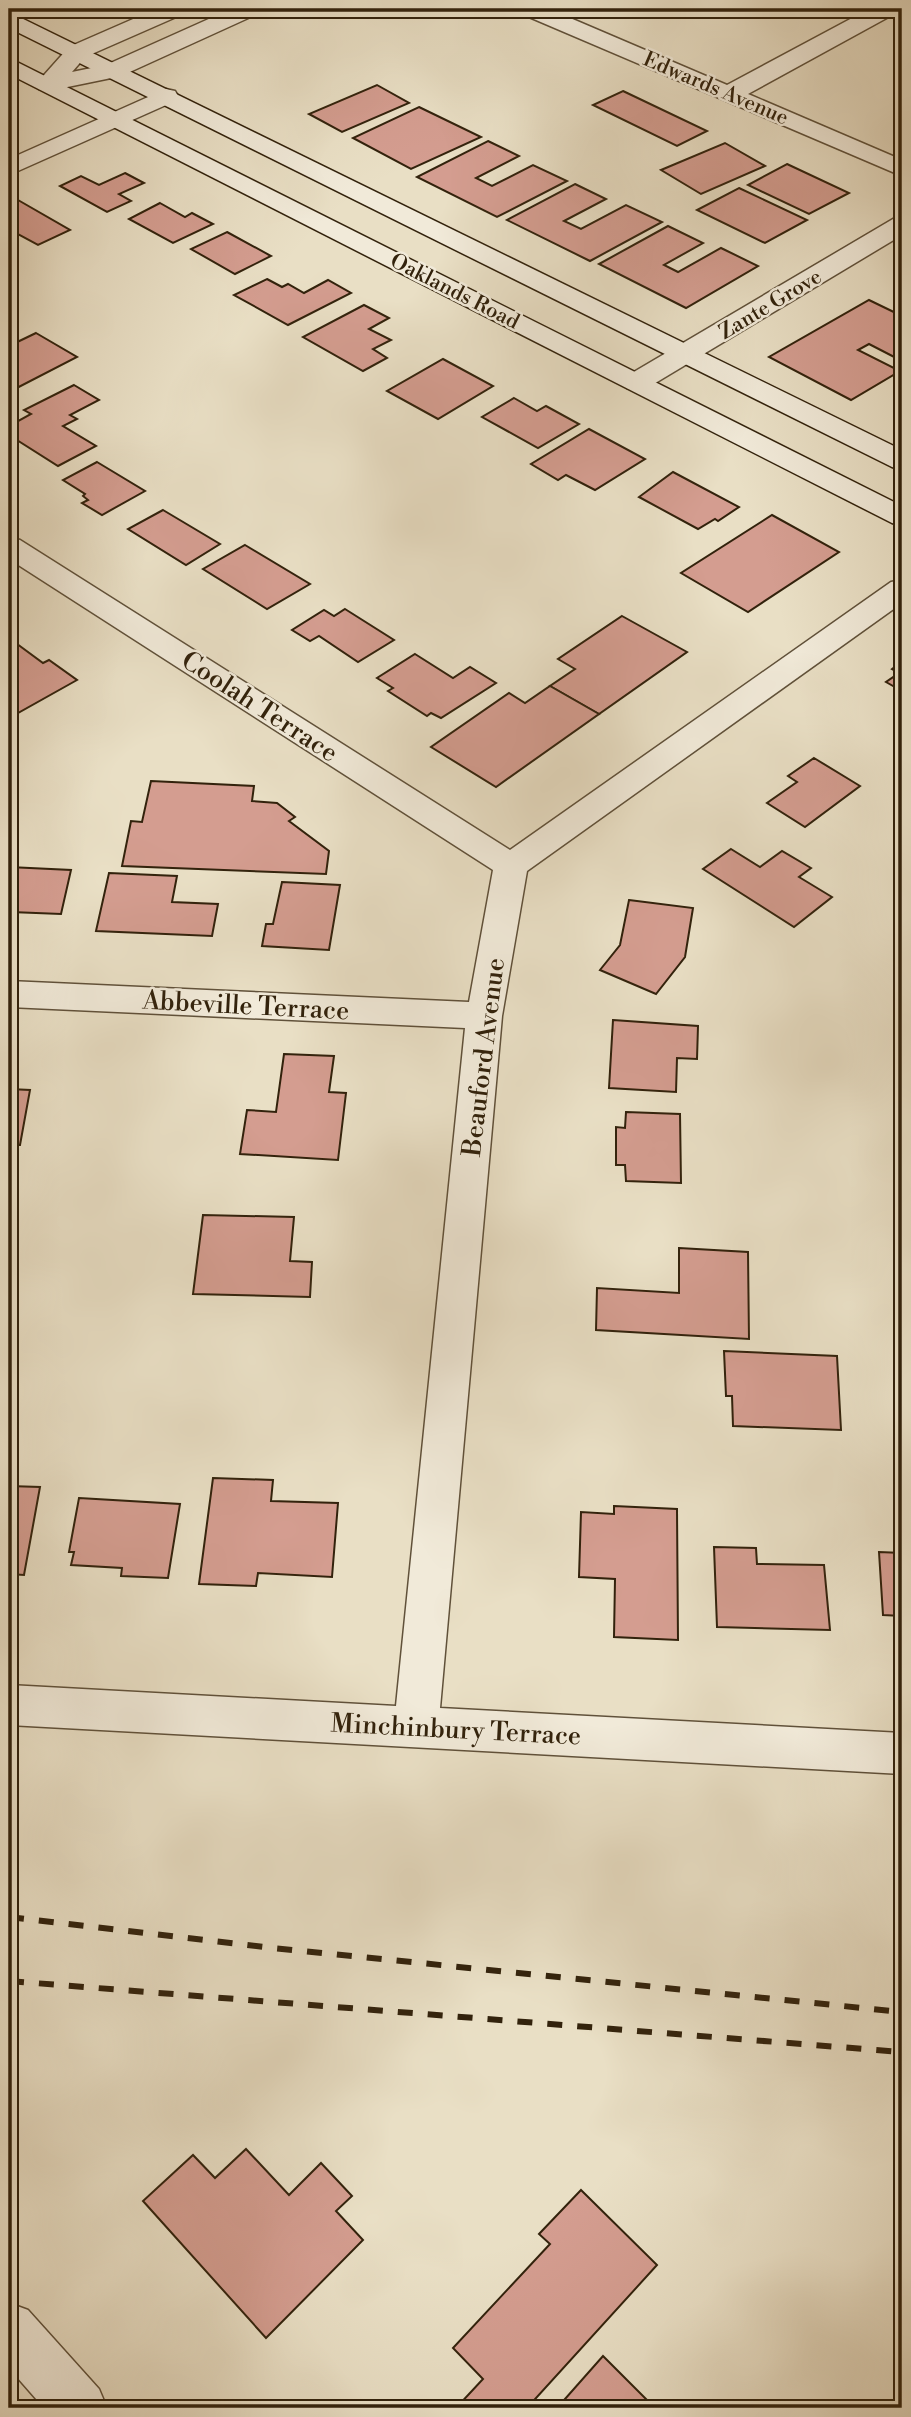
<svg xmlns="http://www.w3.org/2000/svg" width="911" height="2417" font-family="'Libre Bodoni',serif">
  <rect width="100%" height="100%" fill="#e9dfc5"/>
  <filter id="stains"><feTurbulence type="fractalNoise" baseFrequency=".00286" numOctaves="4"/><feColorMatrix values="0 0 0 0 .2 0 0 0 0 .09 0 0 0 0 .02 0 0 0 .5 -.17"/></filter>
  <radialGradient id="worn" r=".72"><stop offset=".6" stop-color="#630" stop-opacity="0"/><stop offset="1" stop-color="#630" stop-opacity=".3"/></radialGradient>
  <g fill="#d49d90" stroke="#32220c" stroke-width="2">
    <polygon points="377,85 409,103 342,132 309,114"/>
    <polygon points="623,91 707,131 677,146 593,105"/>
    <polygon points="419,107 481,137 411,169 353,138"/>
    <polygon points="488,141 519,156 476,178 492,186 533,165 567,181 497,217 417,177"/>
    <polygon points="725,143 765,166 701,194 661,170"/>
    <polygon points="787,164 849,193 809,214 748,185"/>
    <polygon points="125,173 144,183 119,194 131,201 107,212 60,186 81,176 99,185"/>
    <polygon points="575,184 606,199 564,221 581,229 626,205 662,222 590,261 507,220"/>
    <polygon points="739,188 807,220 765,243 697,210"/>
    <polygon points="18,200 70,230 38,245 18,234 9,238 9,205"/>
    <polygon points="160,203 185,217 192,213 213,224 173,243 129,219"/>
    <polygon points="668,226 703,243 664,265 678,272 721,248 758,266 686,308 599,264"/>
    <polygon points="227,232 271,256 235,274 191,249"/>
    <polygon points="267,279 282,287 288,284 304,293 328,280 351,293 288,325 234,295"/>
    <polygon points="869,300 902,316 902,361 869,344 858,350 900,371 851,400 769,357"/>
    <polygon points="364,305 389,318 369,329 391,340 373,349 387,358 363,371 303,337"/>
    <polygon points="36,333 77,357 9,392 9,346"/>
    <polygon points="443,359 493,386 438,419 387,391"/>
    <polygon points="74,385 99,400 70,415 77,419 63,426 96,446 58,466 9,435 9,426 31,414 24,410"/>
    <polygon points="514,398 537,411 546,406 579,424 538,448 482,417"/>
    <polygon points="589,429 645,459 595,490 566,475 558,480 531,464"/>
    <polygon points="97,462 145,491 102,515 82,503 88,500 83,496 85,494 63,480"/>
    <polygon points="673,472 739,507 718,521 715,519 698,529 639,497"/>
    <polygon points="163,510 220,544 186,565 128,529"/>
    <polygon points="772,515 839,552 748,612 681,573"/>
    <polygon points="245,545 310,584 267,609 203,569"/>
    <polygon points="345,609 394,640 358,662 319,636 310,641 292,630 324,610 334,616"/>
    <polygon points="622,616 687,652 599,714 550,686 575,669 558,659"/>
    <polygon points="9,638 43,663 49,660 77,680 9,718"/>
    <polygon points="415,654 453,678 470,667 496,683 441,718 431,713 427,716 388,691 393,688 377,678"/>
    <polygon points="902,661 902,691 886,682 899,673 892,669"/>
    <polygon points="550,686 599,714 496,787 431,747 509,693 525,703"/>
    <polygon points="814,758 860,786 805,827 767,803 797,782 788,776"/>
    <polygon points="151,781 254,786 252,801 277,803 295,817 289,821 329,851 326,874 122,866 131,821 142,822"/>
    <polygon points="731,849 760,867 782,851 811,868 799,877 832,897 794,927 703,869"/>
    <polygon points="9,867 71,870 61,914 11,912"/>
    <polygon points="109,873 177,876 172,902 218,904 212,936 96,931"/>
    <polygon points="282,882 340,885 329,950 262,946 266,924 273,924"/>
    <polygon points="629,900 693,908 685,957 656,994 600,970 620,945"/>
    <polygon points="613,1020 698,1026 697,1059 677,1058 676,1092 609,1088"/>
    <polygon points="284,1054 334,1056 329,1092 346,1093 338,1160 240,1154 247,1110 276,1112"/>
    <polygon points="9,1089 30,1090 20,1145 9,1145"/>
    <polygon points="626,1112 680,1114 681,1183 626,1181 625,1165 616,1165 616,1127 625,1128"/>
    <polygon points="203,1215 294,1217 290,1261 312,1262 310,1297 193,1294"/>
    <polygon points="679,1248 748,1252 749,1339 596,1330 597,1288 679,1293"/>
    <polygon points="724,1351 837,1356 841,1430 733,1426 732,1396 726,1396"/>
    <polygon points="213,1478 273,1480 271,1501 338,1503 332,1577 258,1573 256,1586 199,1584"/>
    <polygon points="9,1486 40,1487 24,1575 9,1574"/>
    <polygon points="79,1498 180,1504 168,1578 121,1576 122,1568 71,1565 74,1552 69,1552"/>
    <polygon points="614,1506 677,1509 678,1640 614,1637 615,1579 579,1577 581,1512 614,1514"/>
    <polygon points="714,1547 756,1548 757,1564 824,1565 830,1630 717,1627"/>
    <polygon points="879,1552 902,1553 902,1616 883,1615"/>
    <polygon points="246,2149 289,2195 321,2163 352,2196 336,2211 363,2240 266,2338 143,2201 193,2155 215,2178"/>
    <polygon points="581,2190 657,2265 527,2408 456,2408 483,2379 453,2348 550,2244 539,2234"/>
    <polygon points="603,2356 655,2408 557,2408"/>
  </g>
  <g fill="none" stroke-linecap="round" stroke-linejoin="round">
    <g stroke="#60513a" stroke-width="3">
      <g id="street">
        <polygon points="156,9 187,9 183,14 85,57 72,72 106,65 231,9 261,9 257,14 121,76 48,91 39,89 36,84 69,47"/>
        <polygon points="518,9 549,9 727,85 869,9 897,9 894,14 748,94 902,160 902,176 522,14"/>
        <polygon points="166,89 175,91 178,96 175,101 9,175 9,159"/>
        <polygon points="902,216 902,235 647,388 637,390 627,388 623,382 627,376 893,219"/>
        <polygon points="9,537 20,540 510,850 891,582 902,580 902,603 527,871 502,1016 440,1708 902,1733 902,1774 9,1725 9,1685 396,1706 465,1028 9,1007 9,981 469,1002 493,870 9,559"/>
        <polygon points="9,2303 28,2310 99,2389 107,2408 44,2408 9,2368"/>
      </g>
    </g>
    <g stroke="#32220c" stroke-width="3">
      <g id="secondary">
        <polygon points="9,12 902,450 902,470 892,467 9,28"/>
        <polygon points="9,58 902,506 902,526 892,523 9,74"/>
      </g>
    </g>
    <use href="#street" fill="#f1ead9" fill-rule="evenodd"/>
    <use href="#secondary" fill="#f1ead9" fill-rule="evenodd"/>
    <g stroke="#32220c" stroke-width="6" stroke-dasharray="15 15" stroke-linecap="butt">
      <polyline points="9,1917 273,1948 902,2012"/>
      <polyline points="9,1981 902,2052"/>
    </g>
  </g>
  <g text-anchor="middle" stroke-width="5" stroke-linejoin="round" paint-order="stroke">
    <g font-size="21" fill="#32220c" stroke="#f1ead9">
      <text transform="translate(716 88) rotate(23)" y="7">Edwards Avenue</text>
      <text transform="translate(455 291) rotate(27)" y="7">Oaklands Road</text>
      <text transform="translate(770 304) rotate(-31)" y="7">Zante Grove</text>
    </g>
    <g font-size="26" fill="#32220c" stroke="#f1ead9">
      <text transform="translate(260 706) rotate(33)" y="9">Coolah Terrace</text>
      <text transform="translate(246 1005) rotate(3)" y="9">Abbeville Terrace</text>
      <text transform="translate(483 1057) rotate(-83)" y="9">Beauford Avenue</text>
      <text transform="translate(456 1729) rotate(3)" y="9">Minchinbury Terrace</text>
    </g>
  </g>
  <rect width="911" height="2417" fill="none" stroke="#e9dfc5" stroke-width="35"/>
  <rect x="10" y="10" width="890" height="2396" fill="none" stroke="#32220c" stroke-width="3.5"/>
  <rect x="18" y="18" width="876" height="2382" fill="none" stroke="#32220c" stroke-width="2"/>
  <rect width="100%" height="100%" filter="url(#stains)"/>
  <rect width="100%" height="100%" fill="url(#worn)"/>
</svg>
